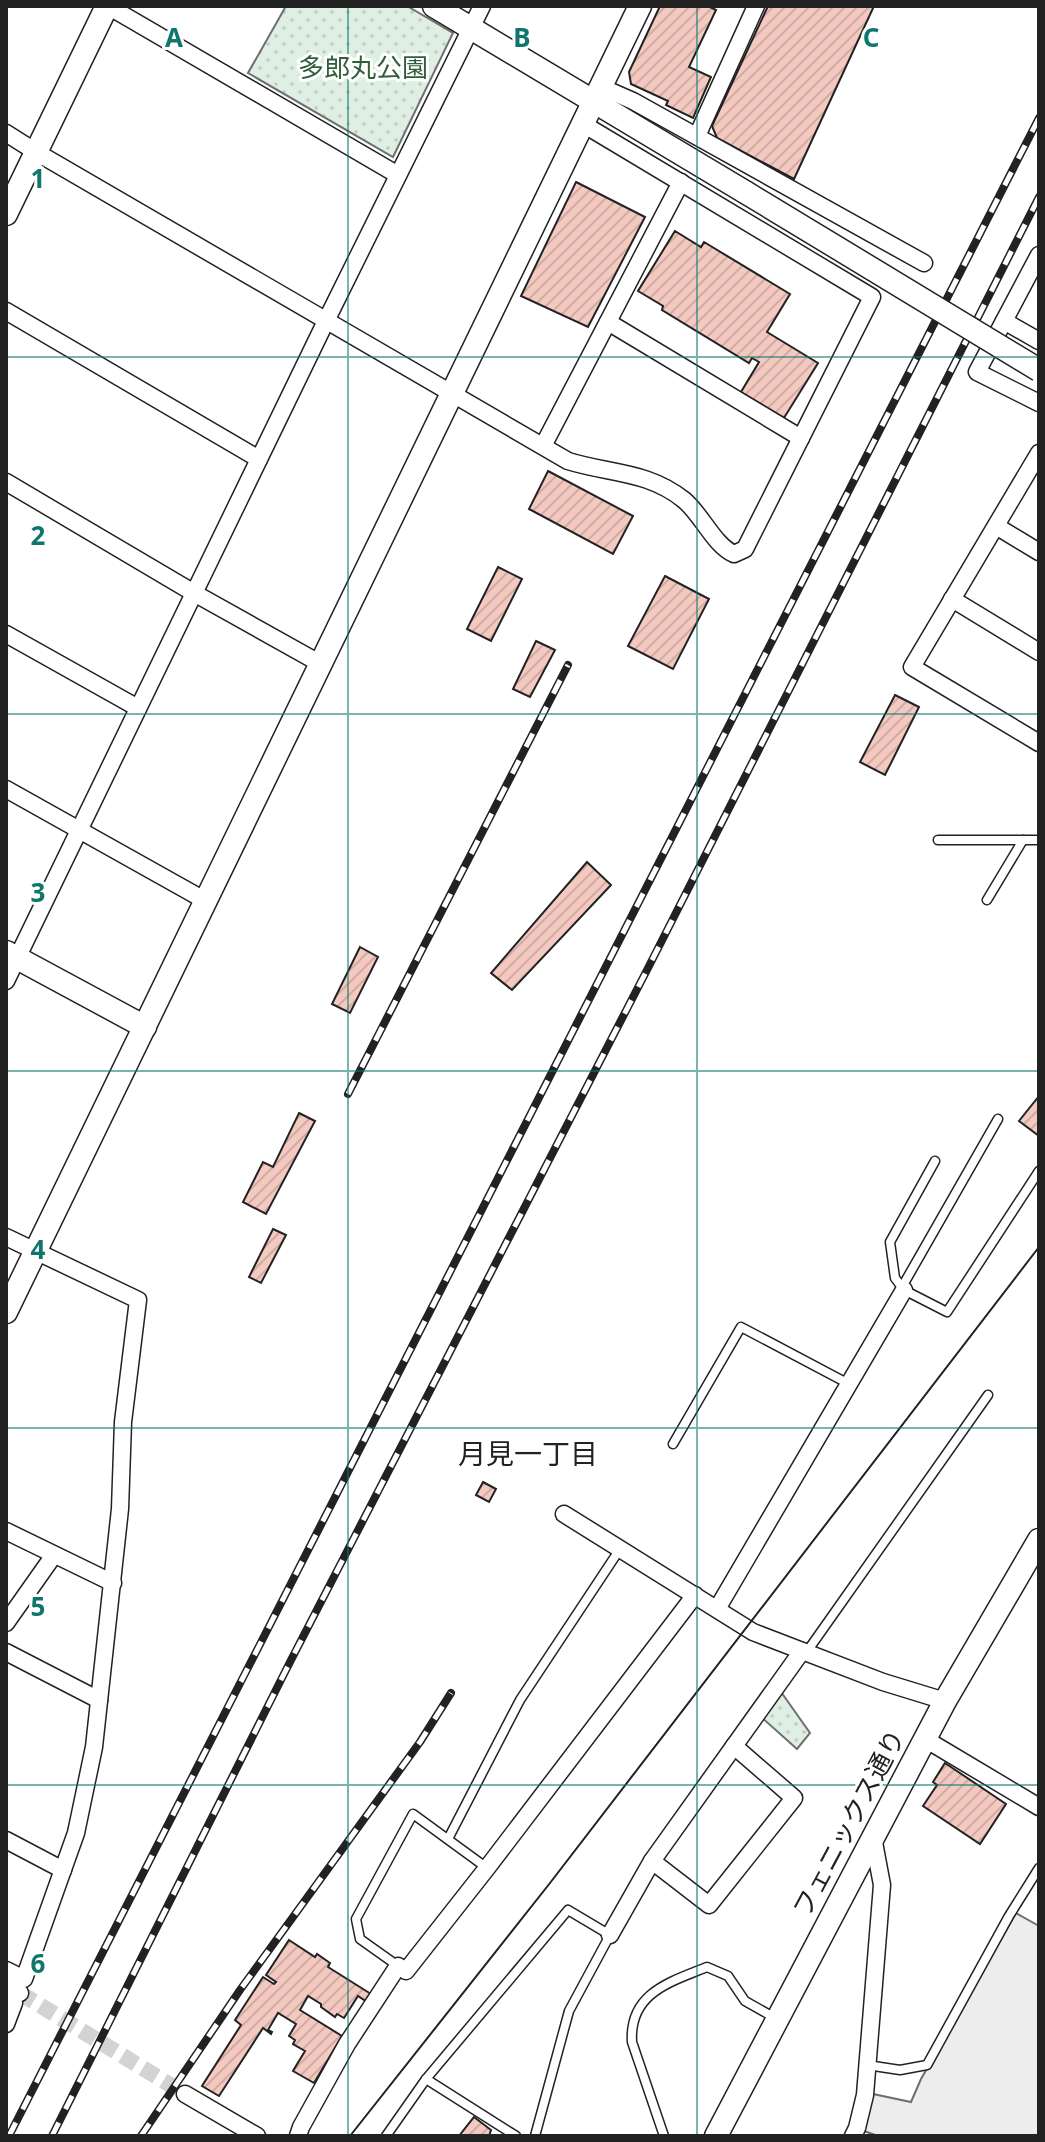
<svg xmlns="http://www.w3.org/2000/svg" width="1045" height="2142" font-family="'Noto Sans','Noto Sans JP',sans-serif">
  <defs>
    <pattern id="park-dots" width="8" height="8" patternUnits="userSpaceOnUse" patternTransform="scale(2)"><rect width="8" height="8" fill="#e0efe3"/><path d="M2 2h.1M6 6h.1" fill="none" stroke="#c0cdc2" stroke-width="1.8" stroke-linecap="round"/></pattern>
    <pattern id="building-hatch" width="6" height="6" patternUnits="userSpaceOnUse" patternTransform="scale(2)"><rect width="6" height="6" fill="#f3c9c0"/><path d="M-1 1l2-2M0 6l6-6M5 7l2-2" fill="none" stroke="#d0aca5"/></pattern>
  </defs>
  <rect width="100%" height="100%" fill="#fff"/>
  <g fill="url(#park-dots)" stroke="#6f6f6f" stroke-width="2">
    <polygon points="286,6 407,6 453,33 393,157 248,73"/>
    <polygon points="779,1689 810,1733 797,1749 760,1716"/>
  </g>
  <polygon fill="#ededed" stroke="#6f6f6f" stroke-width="2" points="1016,1913 1039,1926 1039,2136 878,2136 864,2131 873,2094 911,2102 921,2079"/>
  <g fill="url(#building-hatch)" stroke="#222" stroke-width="2">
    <polygon points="660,6 708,6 716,10 689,67 711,77 693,118 666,105 668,101 631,84 629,72"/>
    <polygon points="768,6 874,6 794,179 717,138 712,126"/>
    <polygon points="576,182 645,217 588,327 521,296"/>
    <polygon points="675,231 701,247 704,242 790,294 767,332 818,363 784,418 741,392 759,362 752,358 749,363 662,310 663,306 638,291"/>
    <polygon points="548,471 633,516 613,554 529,509"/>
    <polygon points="498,567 522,579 491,641 467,629"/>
    <polygon points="665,576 709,599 673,669 628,646"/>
    <polygon points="536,641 555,650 530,697 513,689"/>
    <polygon points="895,695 919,707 885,775 860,762"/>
    <polygon points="587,862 611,885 512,990 491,973"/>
    <polygon points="360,947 378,957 350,1013 332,1004"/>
    <polygon points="1039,1096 1039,1136 1019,1121"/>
    <polygon points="299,1113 315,1121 266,1214 243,1202 263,1162 273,1167"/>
    <polygon points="273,1229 286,1235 261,1283 249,1277"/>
    <polygon points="483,1482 496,1489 489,1502 476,1495"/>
    <polygon points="945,1763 1006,1804 980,1844 923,1806 937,1785 933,1782"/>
    <polygon points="289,1940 315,1957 317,1954 330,1963 328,1967 371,1994 367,2002 358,1996 344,2018 337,2014 335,2017 321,2007 321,2004 308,1996 300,2010 342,2036 314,2083 293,2071 305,2051 293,2044 295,2040 289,2036 296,2024 278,2013 268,2030 272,2032 271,2034 263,2028 219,2096 202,2086 241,2025 235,2020 263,1977 274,1984 276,1982 266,1975"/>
    <polygon points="474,2117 491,2130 489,2136 459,2136"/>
  </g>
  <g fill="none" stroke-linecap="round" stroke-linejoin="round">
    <polyline stroke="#d3d3d3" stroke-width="16" stroke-dasharray="16 8" stroke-linecap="butt" points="20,1993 185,2094"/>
    <g stroke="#222" stroke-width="11">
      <g id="lane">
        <polyline points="938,840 1039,840"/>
        <polyline points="987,900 1023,840"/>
        <polyline points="935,1161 890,1242 895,1278 904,1290 947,1312 1039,1171"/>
        <polyline points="902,1287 998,1119"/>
        <polyline points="673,1444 741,1327 849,1384"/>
        <polyline points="806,1653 988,1395"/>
        <polyline points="448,1839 520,1700 620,1549"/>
        <polyline points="398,1966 360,1939 356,1919 413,1814 487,1868"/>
        <polyline points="867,2065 900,2070 927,2065 1009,1916 1039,1868"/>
        <polyline points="426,2079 516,2136"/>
        <polyline points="386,2136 426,2079 568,1910 610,1935 569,2011 535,2136"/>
        <path d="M664 2136 632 2042C629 1993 670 1982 707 1967L728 1976 745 2001 777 2019"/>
      </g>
    </g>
    <g stroke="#222" stroke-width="19">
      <g id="street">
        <polyline points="108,6 398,175"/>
        <polyline points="601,87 633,101 924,263"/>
        <path d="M6 133 36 152 568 461C610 474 648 471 684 500 702 515 714 545 734 554L745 549 748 543 872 297 583 124"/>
        <polyline points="697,136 756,6"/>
        <polyline points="1039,255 1004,321 1039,341"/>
        <polyline points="6,311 259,459"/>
        <polyline points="1004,321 977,372 1039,403"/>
        <polyline points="608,322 801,438"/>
        <polyline points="543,446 681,182"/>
        <polyline points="1039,453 912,667 1039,743"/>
        <polyline points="6,482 194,593 321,664"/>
        <polyline points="996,526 1039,552"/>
        <polyline points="952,599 1039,652"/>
        <polyline points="6,634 138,708"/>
        <polyline points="6,789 206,901"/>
        <polyline points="6,981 326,321 482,6"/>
        <polyline points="6,1237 138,1300 123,1422 120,1509 94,1747 76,1833 24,1979 6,1970"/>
        <polyline points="564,1514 753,1632 883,1682 945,1701"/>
        <polyline points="6,1531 113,1583"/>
        <polyline points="717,1609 904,1290"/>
        <polyline points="6,1623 54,1555"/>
        <polyline points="6,1652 99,1700"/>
        <polyline points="925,1739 1039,1807"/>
        <polyline points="6,1840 63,1870"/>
        <polyline points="652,1861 709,1905 794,1798 734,1746"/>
        <polyline points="610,1935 652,1861 802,1651"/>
        <polyline points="6,1985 20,1993"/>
        <polyline points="6,1999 14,2003 6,2024"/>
        <polyline points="185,2094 257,2136"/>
        <polyline points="298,2136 301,2127 347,2044 398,1966 406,1971 487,1868 695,1595"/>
        <polyline points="853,2136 857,2128 865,2095 882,1885 873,1837"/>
      </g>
    </g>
    <g stroke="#222" stroke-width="25">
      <g id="secondary">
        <polyline points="434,6 745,192"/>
        <polyline points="6,214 107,6"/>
        <polyline points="6,952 145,1027"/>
        <polyline points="6,1312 640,6"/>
        <polyline points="716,2136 945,1701 1039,1540"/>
      </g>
    </g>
    <use href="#lane" stroke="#fff" stroke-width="8"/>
    <use href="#street" stroke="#fff" stroke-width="16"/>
    <use href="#secondary" stroke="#fff" stroke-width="22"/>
    <polyline stroke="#222" stroke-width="2" points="350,2136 550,1883 1039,1247"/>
    <g stroke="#222" stroke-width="8">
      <g id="rail">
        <polyline points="348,1094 568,665"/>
        <polyline points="9,2136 1039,118"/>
        <polyline points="52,2136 290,1662 647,970 1039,197"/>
        <polyline points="141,2136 240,1990 420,1742 451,1693"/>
      </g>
    </g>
    <use href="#rail" stroke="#fff" stroke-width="5" stroke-dasharray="15" stroke-linecap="butt"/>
    <g stroke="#222" stroke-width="25" stroke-linecap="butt">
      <polyline id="secondary-bridge" points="745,192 1039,370"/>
    </g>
    <use href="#secondary-bridge" stroke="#fff" stroke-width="22"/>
  </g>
  <path fill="none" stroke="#0f766e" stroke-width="2" stroke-opacity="0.55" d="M348 6V2136M697 6V2136M6 357H1039M6 714H1039M6 1071H1039M6 1428H1039M6 1785H1039"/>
  <g text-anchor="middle" stroke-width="6" stroke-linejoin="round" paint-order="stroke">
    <g font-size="26" fill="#2f5e38" stroke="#fff">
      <text x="363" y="77">多郎丸公園</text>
    </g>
    <g font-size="26" fill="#222" stroke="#fff">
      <text transform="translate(849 1823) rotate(-62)" y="9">フェニックス通り</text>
    </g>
    <g font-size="28" fill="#222" stroke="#fff">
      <text x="528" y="1464">月見一丁目</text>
    </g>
  </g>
  <g font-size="26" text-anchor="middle" font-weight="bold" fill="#0f766e" stroke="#fff" stroke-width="6" stroke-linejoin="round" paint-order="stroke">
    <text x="174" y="47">A</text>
    <text x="522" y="47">B</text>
    <text x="871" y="47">C</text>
    <text x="38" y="188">1</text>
    <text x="38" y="545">2</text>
    <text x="38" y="902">3</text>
    <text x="38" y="1259">4</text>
    <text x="38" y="1616">5</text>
    <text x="38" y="1973">6</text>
  </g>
  <rect width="1045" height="2142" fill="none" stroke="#222222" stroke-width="16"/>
</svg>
